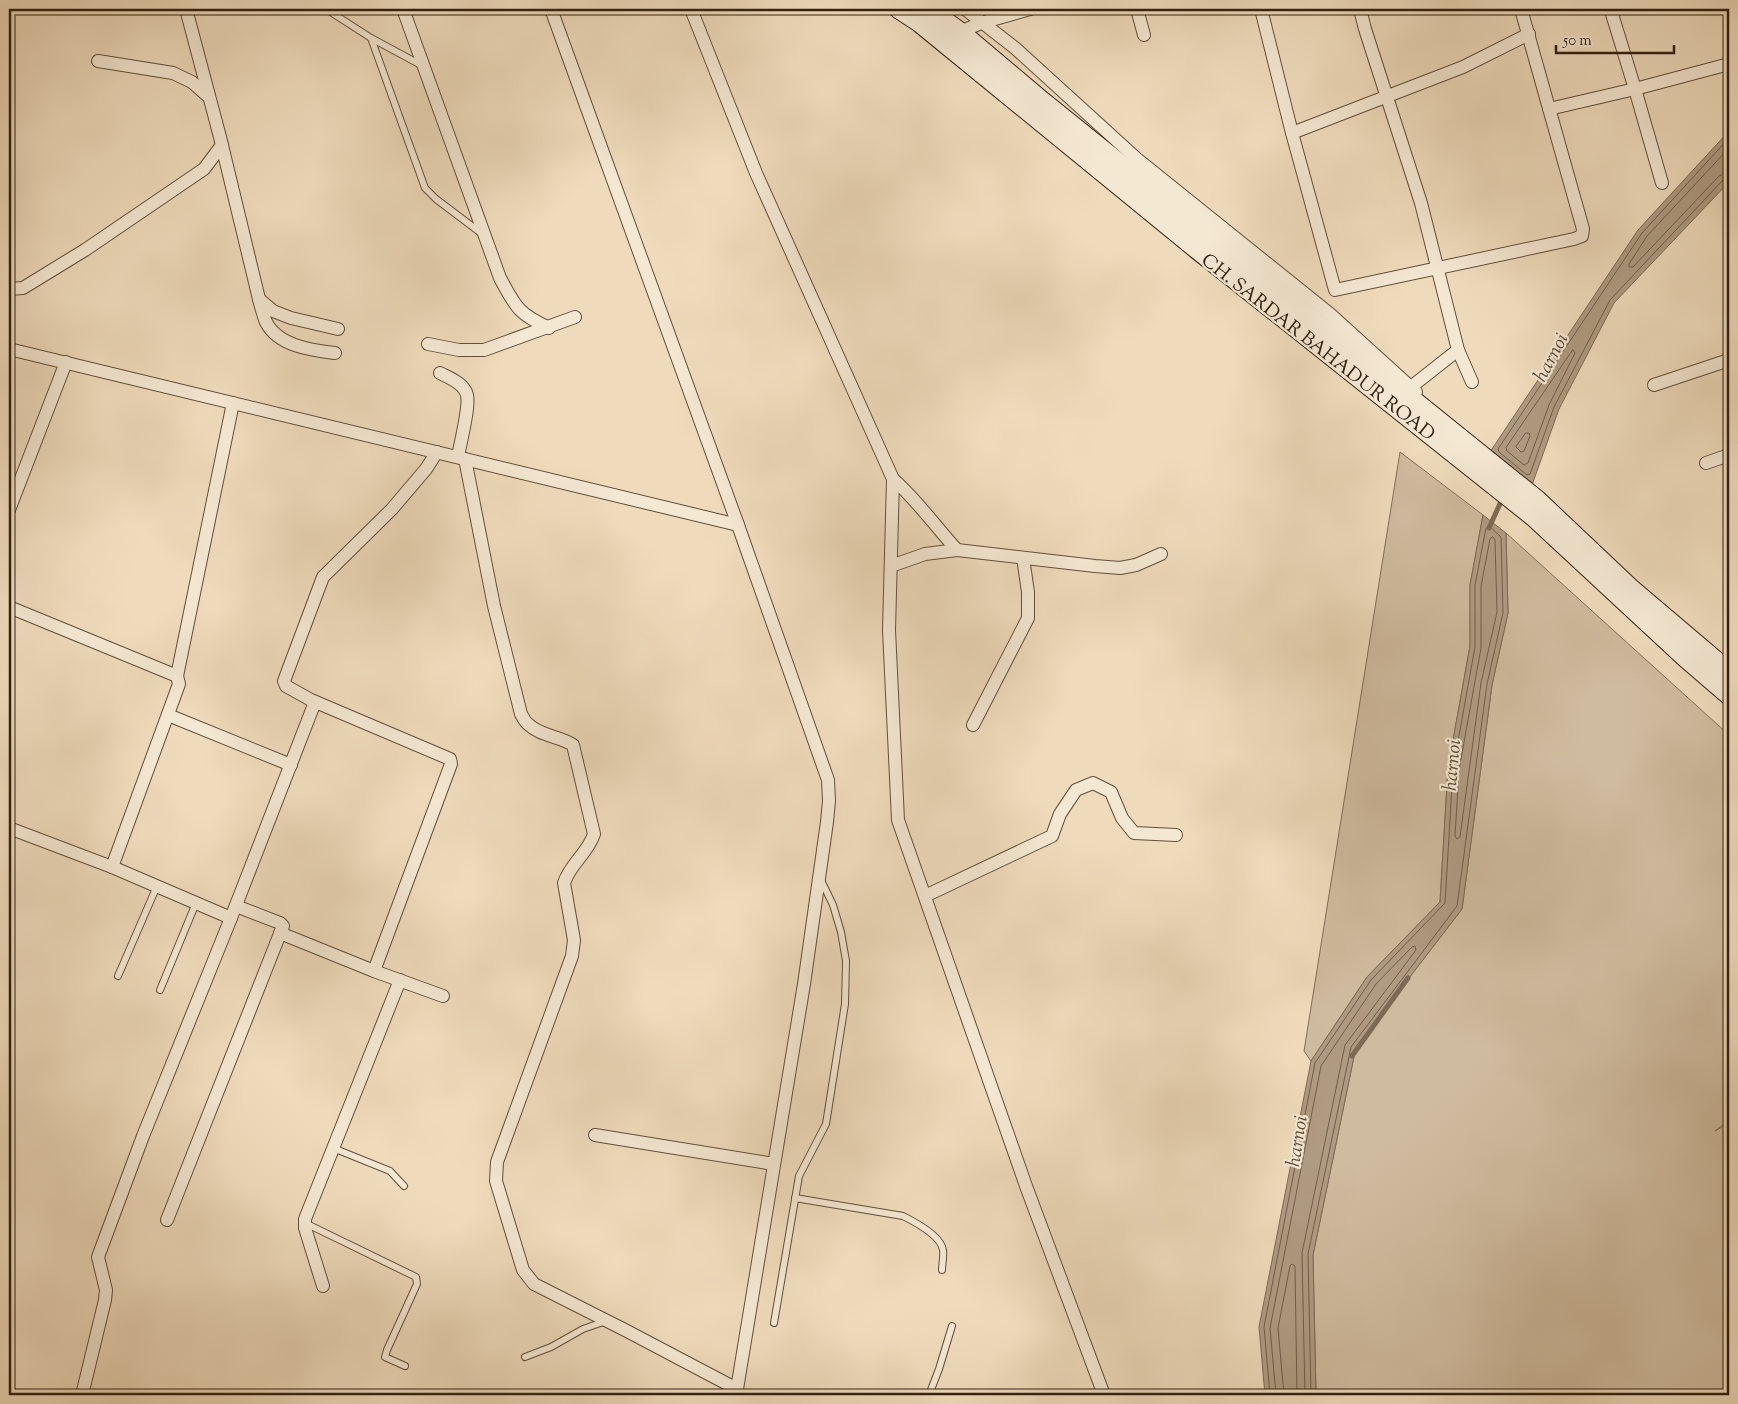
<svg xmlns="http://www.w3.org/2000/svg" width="1738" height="1404" font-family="'Sorts Mill Goudy',serif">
  <rect width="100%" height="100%" fill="#efdbbc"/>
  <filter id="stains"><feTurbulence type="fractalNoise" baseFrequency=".004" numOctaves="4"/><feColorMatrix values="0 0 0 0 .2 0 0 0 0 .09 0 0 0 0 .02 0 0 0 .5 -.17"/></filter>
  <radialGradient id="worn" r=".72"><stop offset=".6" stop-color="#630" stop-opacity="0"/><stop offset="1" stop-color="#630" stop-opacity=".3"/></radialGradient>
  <g fill="#cfbb9f" stroke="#806e58">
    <polygon points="1400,452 1483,515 1470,585 1470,646 1448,768 1440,902 1367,977 1311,1061 1304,1051"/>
    <polygon points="1506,533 1729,735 1729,1120 1715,1131 1729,1123 1729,1395 1316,1395 1313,1255 1356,1047 1462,909 1492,685 1508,613"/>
  </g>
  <g fill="#af9b82" stroke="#7d6a55">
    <polygon points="1729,131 1729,182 1614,303 1559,409 1532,485 1490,452 1638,230"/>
    <polygon points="1483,515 1506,533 1508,613 1492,685 1462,909 1356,1047 1313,1255 1316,1395 1265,1395 1259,1327 1311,1061 1367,977 1440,902 1448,768 1470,646 1470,585"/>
  </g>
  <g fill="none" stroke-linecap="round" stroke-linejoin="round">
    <g stroke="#705e4a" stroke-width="1">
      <polyline points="1729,138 1642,233 1498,449 1499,452 1527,475 1530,474 1554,407 1610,300 1723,180 1729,179"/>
      <polyline points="1729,148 1647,236 1629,264 1629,267 1633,267 1719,176 1729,172"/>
      <polygon points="1573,350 1575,353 1549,405 1528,463 1524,465 1507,451 1506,448"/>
      <polygon points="1526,433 1529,433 1530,436 1524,451 1521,452 1516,447"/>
      <polygon points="1493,537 1495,540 1497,612 1481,683 1460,837 1457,839 1455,836 1459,770 1481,648 1481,586 1490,539"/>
      <polyline points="1270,1395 1264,1327 1315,1063 1371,980 1445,903 1453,769 1475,647 1475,585 1486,528 1489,526 1501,537 1503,613 1487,684 1457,906 1351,1047 1308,1254 1311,1395"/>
      <polyline points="1276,1395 1270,1328 1321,1066 1376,984 1412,947 1415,946 1416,950 1345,1045 1302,1253 1305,1395"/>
      <polyline points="1284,1395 1278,1328 1290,1266 1292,1264 1295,1266 1297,1395"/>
    </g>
    <g stroke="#7d6a55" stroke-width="5">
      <polyline points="1489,528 1503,497"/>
      <polyline points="1352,1056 1408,978"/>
    </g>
    <g stroke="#614f3c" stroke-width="8">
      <g id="service">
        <polyline points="326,9 371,38 421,65"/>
        <polyline points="371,38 425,188 436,199 481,233"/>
        <polyline points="118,976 157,886"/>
        <polyline points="160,990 196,903"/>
        <polyline points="333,1148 390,1171 404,1186"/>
        <path d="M795 1198 903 1216C915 1222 941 1236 943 1250 944 1256 942 1264 942 1270"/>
        <polyline points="305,1223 416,1277 417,1284 387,1350 385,1357 405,1366"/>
        <polyline points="774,1323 799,1176 826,1124 845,1004 846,961 841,932 833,905 821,880"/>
        <polyline points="525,1357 551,1347 583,1329 606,1321"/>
        <polyline points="929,1395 939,1369 952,1326"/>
      </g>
    </g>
    <g stroke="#614f3c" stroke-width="14">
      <g id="minor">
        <path d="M186 9 220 137 259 299C261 307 263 315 266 322 278 346 311 350 335 353"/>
        <path d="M403 9 500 278C516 307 517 313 549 328"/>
        <polyline points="551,9 738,525 828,780 829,801 827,822 804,984 736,1395"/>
        <polyline points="691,9 756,173 893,479 889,630 898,820 1026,1186 1104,1395"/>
        <polyline points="965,9 1015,48 1137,159 1330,314 1416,392"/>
        <polyline points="1137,9 1144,35"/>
        <polyline points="1261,9 1292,133 1335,290 1574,239 1582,236 1583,229 1521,9"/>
        <polyline points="1360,9 1365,29 1421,203 1458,350 1472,382"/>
        <polyline points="1617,9 1612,14 1635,89 1662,183"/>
        <polyline points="960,32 981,23 1030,9"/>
        <polyline points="98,61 173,73 192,82 209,97"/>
        <polyline points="1549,109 1635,89 1729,64"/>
        <polyline points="1292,133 1463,67 1529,34"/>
        <polyline points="9,289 23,288 85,250 204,169 222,145"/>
        <polyline points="259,299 273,311 291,318 338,329"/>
        <polyline points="428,344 459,350 484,350 575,317"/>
        <polyline points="9,349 738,525"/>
        <path d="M440 373C449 378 464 383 467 395 470 406 460 444 458 457"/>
        <polyline points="1654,385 1729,360"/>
        <polyline points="1411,387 1458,350"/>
        <path d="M465 459 494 606 521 714C523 717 525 722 528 724 540 736 559 736 573 745L594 834C588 853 570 864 564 883L574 940 572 956 497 1162 496 1181 523 1270 534 1284 625 1330 737 1389"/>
        <polyline points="1706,463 1729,455"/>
        <path d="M893 479C917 500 935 526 957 550"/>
        <polyline points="9,510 66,362"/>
        <polyline points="891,566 925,554 957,550 1095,566 1120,568 1136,565 1161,554"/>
        <polyline points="9,607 177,676 179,684 112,867"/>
        <polyline points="177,676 233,403"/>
        <polyline points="168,715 291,765"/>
        <polyline points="973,725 1028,618 1028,592 1023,558"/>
        <polyline points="9,828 112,867 231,918"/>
        <polyline points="925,896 1052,836 1060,814 1076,790 1093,783 1111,792 1122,818 1134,833 1176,835"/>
        <polyline points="280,933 374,971 443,996"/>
        <polyline points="374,971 451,764 450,759 311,700 286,686 284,681 323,577 392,509 426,469 437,452"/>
        <polyline points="595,1135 774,1164"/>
        <polyline points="167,1220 283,926 280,923 236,906"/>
        <polyline points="323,1286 305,1228 305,1219 400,980"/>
        <polyline points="82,1395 105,1300 106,1290 98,1257 143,1136 231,918 315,702"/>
      </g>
    </g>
    <g stroke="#322012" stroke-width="21">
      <g id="secondary">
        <polyline points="899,9 919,22 1198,250 1534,517 1686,658 1729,695"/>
        <polyline points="928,9 960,32 1043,102 1537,500 1630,588 1729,672"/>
      </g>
    </g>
    <use href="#service" stroke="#f5e8d3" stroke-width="6"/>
    <use href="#minor" stroke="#f5e8d3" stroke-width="12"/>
    <use href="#secondary" stroke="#f5e8d3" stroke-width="19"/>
  </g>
  <g text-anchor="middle" stroke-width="4.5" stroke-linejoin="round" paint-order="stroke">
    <g font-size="19" fill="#322012" stroke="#f5e8d3">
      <text transform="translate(1319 346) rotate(38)" y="7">CH. SARDAR BAHADUR ROAD</text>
    </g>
    <g font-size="20" font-style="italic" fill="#5e4b39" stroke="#f5e8d3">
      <text transform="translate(1550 357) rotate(-62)" y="7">harnoi</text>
      <text transform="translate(1451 765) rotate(-85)" y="7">harnoi</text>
      <text transform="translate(1296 1141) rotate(-81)" y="7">harnoi</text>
    </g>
  </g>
  <rect width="1738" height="1404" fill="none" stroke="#efdbbc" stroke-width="30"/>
  <rect x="10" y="10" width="1718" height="1384" fill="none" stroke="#322012" stroke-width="2.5"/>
  <rect x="15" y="15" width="1708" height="1374" fill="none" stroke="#322012"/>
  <path d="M1556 45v8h118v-8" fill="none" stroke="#322012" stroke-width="2.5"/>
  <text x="1563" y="45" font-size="15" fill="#322012" stroke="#f5e8d3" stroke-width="4" paint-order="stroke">50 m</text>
  <rect width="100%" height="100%" filter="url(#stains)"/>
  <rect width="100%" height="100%" fill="url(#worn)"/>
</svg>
